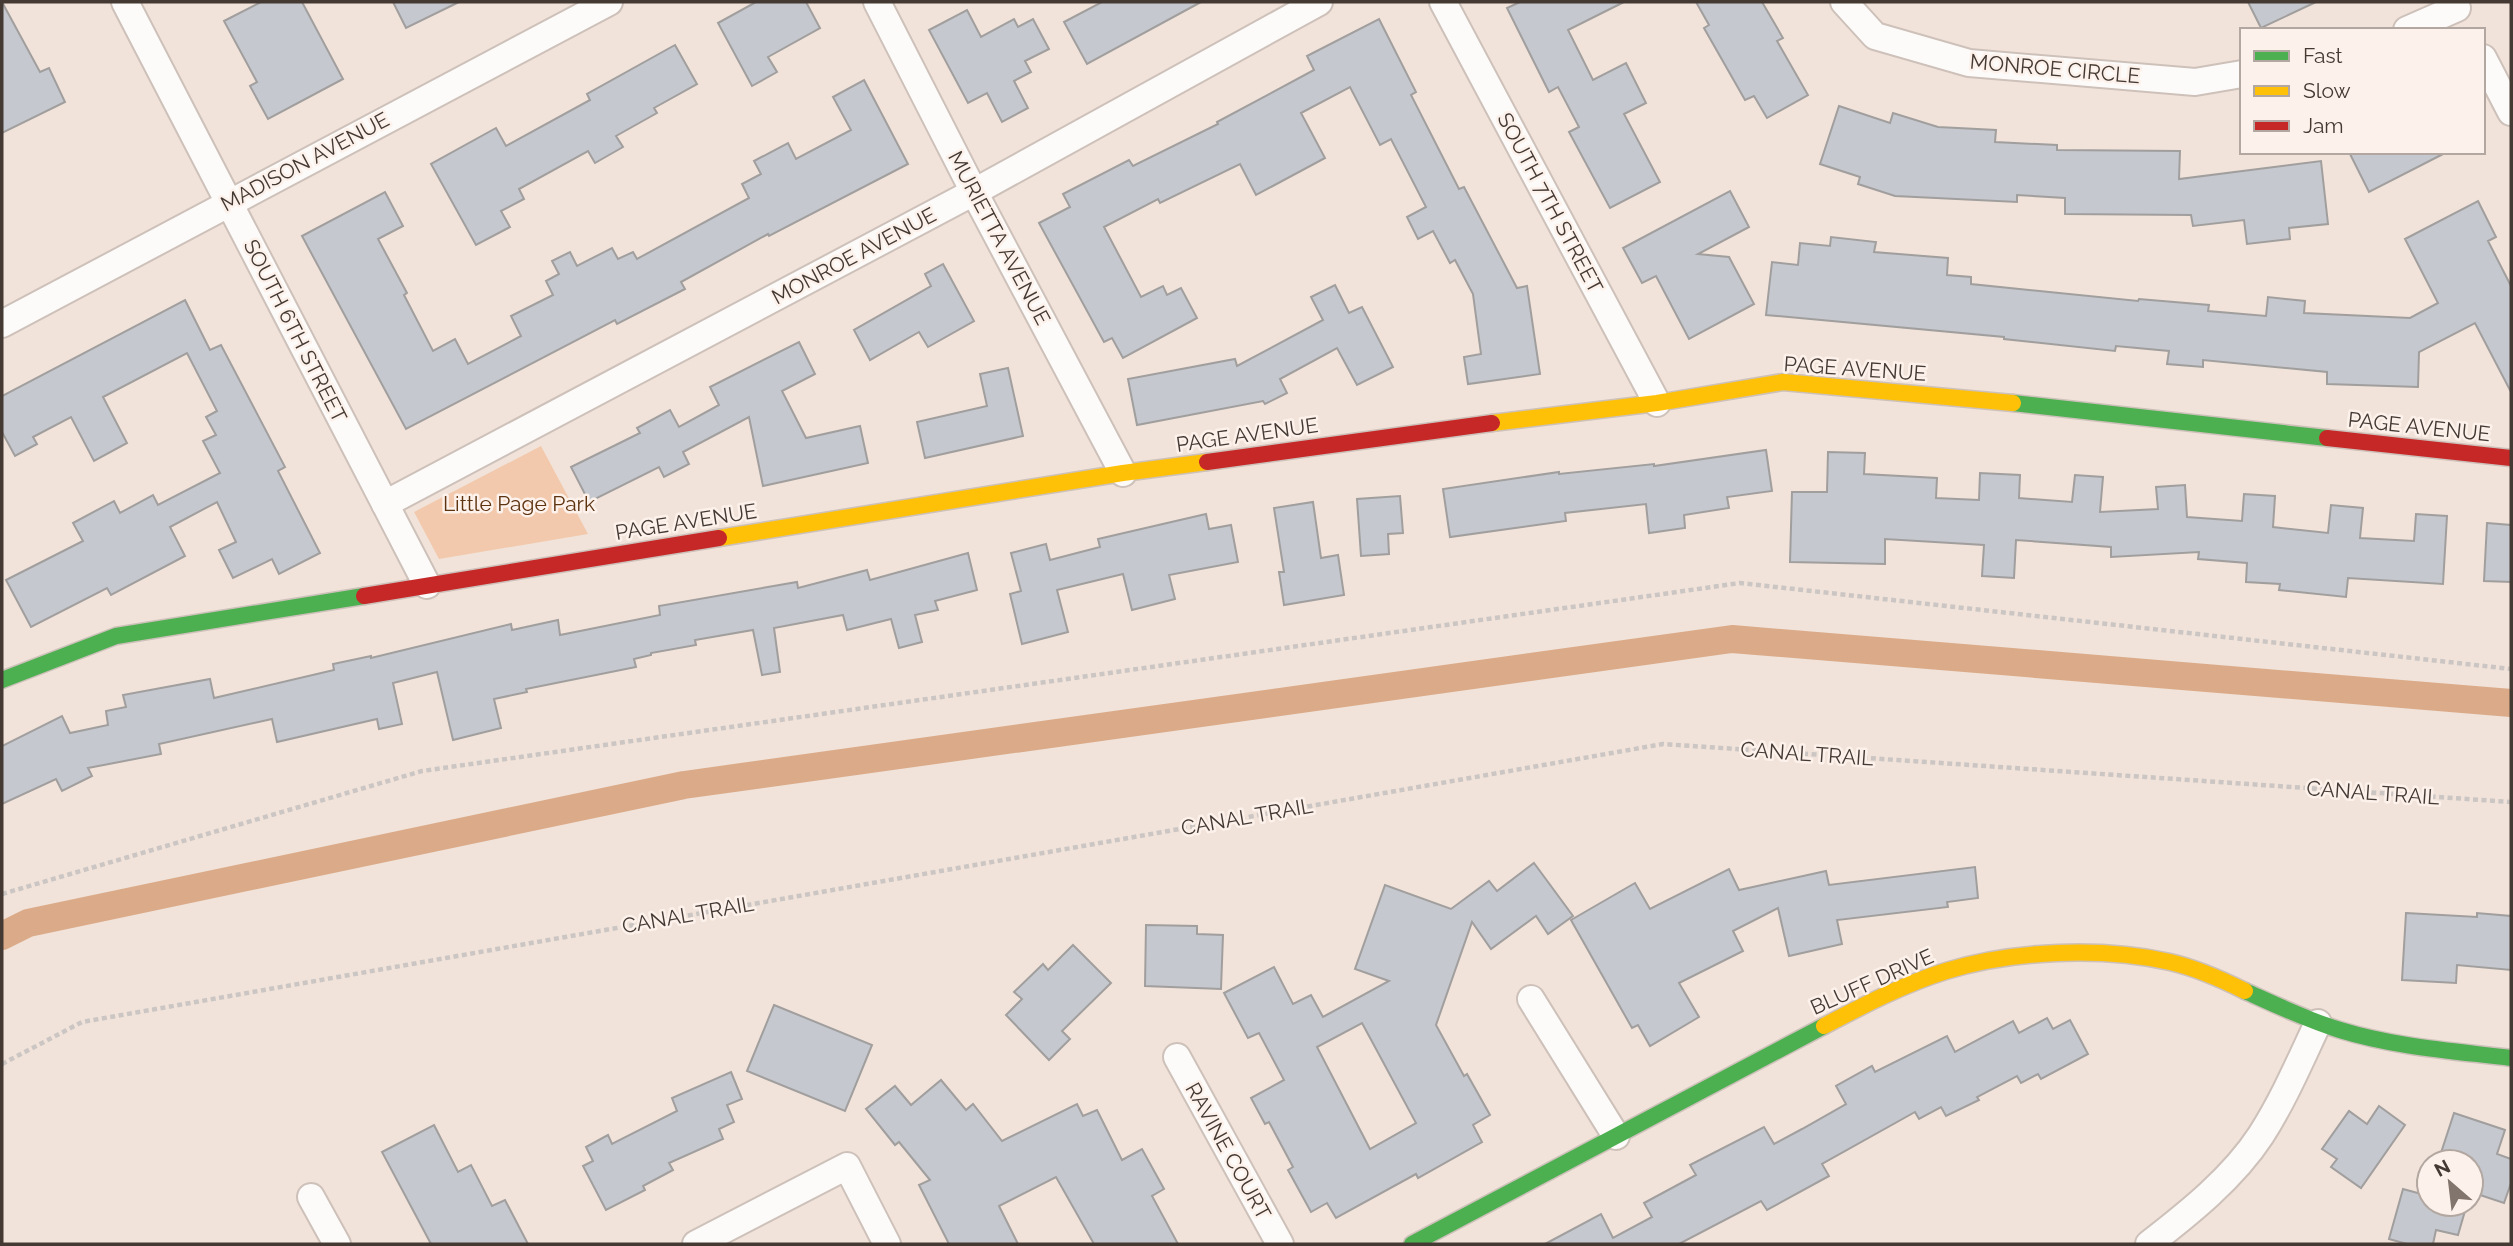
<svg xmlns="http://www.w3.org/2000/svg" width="2513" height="1246" font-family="Raleway,sans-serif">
  <rect width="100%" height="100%" fill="#f1e3da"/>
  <polygon fill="#f2c9ac" points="541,446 588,534 439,559 414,512"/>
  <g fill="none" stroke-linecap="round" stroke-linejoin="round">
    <polyline stroke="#dbab89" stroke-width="28" points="2,936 28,923 684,785 1732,639 2511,703"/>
  </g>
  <g fill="#c5c8ce" stroke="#a19e9e" stroke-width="2" fill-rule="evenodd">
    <polygon points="2,2 40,72 49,68 65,102 2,133"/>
    <polygon points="261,2 302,2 343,79 268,119 250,86 257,82 224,21"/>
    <polygon points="393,2 459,2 406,28"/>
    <polygon points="756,2 806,2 820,28 768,57 777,72 752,86 718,23"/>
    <polygon points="1102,2 1201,2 1087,64 1064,22"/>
    <polygon points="1520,2 1624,2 1568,30 1593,80 1626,63 1646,103 1624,114 1660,182 1610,208 1569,132 1579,127 1558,87 1549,92 1507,8"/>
    <polygon points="1696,2 1762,2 1783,38 1777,41 1808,95 1767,118 1754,96 1745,100 1704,28 1709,25"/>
    <polygon points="2248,2 2316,2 2261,28"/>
    <polygon points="967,10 981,37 1014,19 1018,27 1033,19 1049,49 1025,61 1031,72 1014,81 1028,108 1002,122 987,93 968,103 929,30"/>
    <polygon points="1379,19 1416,92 1411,95 1459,189 1464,187 1517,288 1527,286 1540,374 1468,384 1464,357 1481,354 1473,294 1455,260 1450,263 1433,231 1418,239 1407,217 1426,207 1391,139 1380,145 1350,87 1301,113 1325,158 1256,195 1240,164 1160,203 1158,199 1104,227 1141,297 1163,286 1167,295 1181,288 1197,318 1123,358 1112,338 1104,342 1039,223 1070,207 1063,194 1129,160 1133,166 1218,124 1217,122 1314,70 1307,56"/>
    <polygon points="675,45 697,84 654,108 657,113 616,136 623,147 595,163 588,151 519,189 524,199 501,211 510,227 476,245 431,164 496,128 506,146 590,100 587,94"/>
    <polygon points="864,80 908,164 769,236 768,234 681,282 685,289 617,324 615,320 406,429 302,236 385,192 403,226 378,239 407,293 404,295 433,351 455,339 468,364 521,336 511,316 553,295 546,281 559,274 552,261 570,252 577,266 612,248 618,259 633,252 637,259 749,198 742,184 761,174 754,161 788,143 796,159 851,130 833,97"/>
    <polygon points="1839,106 1890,123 1893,113 1938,127 1996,130 1995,142 2057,145 2057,150 2180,151 2179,179 2321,161 2328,224 2289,228 2290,239 2247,244 2244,220 2193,226 2191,215 2065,214 2065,198 2017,195 2017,202 1895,196 1858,184 1860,177 1820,164"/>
    <polygon points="2349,152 2447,152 2369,192"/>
    <polygon points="1730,191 1749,227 1698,254 1729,257 1754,304 1689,339 1656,276 1642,283 1623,248"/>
    <polygon points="2478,201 2496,237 2488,241 2511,286 2511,392 2475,323 2419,352 2418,387 2327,384 2327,372 2203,360 2203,367 2167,364 2169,351 2116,346 2115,351 2004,339 2004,337 1766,315 1772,262 1798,265 1800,243 1830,246 1831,237 1876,242 1874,252 1948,258 1947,275 1971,277 1971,284 2138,301 2139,299 2209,305 2208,311 2266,316 2268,297 2305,301 2304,313 2410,318 2438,303 2405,239"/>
    <polygon points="943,264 974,321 928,347 919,332 870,360 854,330 931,286 925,274"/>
    <polygon points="1335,285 1349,313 1362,307 1393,367 1357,385 1337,348 1280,379 1287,393 1265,404 1263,401 1137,425 1128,379 1235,359 1237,366 1323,320 1311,297"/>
    <polygon points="185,300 210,350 221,345 285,467 278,471 320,553 279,574 272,559 233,578 219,550 236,542 217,502 170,527 185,556 111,595 107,588 31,627 6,580 83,541 73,523 114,501 120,513 153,495 158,505 220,473 203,441 216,435 206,417 217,411 187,353 103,397 127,443 94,461 71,417 33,437 37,444 15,456 2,432 2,396"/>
    <polygon points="799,342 815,374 782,391 806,438 860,426 868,463 763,486 749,417 683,452 689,464 664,477 659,467 589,502 571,467 640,433 637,428 670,410 679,427 719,405 710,387"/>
    <polygon points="1008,368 1023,436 925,458 917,422 987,406 980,374"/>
    <polygon points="1766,450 1772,491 1727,497 1729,508 1684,515 1685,528 1649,533 1646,504 1565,513 1566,521 1450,537 1443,489 1559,472 1559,474 1654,464 1654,466"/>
    <polygon points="1828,452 1865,453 1864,474 1937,478 1936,498 1979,500 1980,473 2020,475 2019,498 2072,502 2075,475 2103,477 2100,512 2158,509 2156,487 2185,485 2187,517 2242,521 2244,494 2275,496 2273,527 2328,533 2331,505 2363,508 2360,538 2414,541 2416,514 2447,516 2443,584 2348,578 2346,597 2279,590 2280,584 2246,582 2247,563 2198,559 2199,552 2111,557 2111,547 2016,540 2014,578 1982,576 1984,545 1885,539 1885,564 1790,562 1792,492 1827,492"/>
    <polygon points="1400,496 1403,533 1388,534 1389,554 1361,556 1357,499"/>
    <polygon points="1313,502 1321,558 1338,555 1344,595 1284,605 1279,572 1284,572 1274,508"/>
    <polygon points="1206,514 1209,529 1231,525 1238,562 1169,575 1175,599 1132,610 1123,574 1057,590 1068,632 1022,644 1010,594 1021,591 1011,553 1046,544 1050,560 1100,547 1098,539"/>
    <polygon points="2487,523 2511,525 2511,582 2484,581"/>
    <polygon points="968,553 977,590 935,601 938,610 915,615 922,642 899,648 891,619 847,630 843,615 774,628 780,672 762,675 753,630 695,640 696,645 651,653 651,655 634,659 636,667 526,689 527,692 494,699 501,728 453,740 437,672 393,683 402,724 379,729 377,719 277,742 272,719 159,744 161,754 88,768 92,776 62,791 56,779 2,804 2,746 62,716 70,733 108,725 106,711 126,707 123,695 210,679 214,698 334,670 333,664 371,656 371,658 511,624 512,630 558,620 560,635 660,615 659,606 797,582 798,588 867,570 870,580"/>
    <path d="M1534 863 1573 916 1548 934 1536 916 1491 949 1472 922 1436 1025 1464 1076 1467 1074 1490 1115 1473 1125 1482 1142 1418 1178 1416 1174 1336 1218 1327 1203 1311 1212 1288 1170 1293 1167 1269 1122 1265 1124 1251 1098 1284 1080 1259 1033 1248 1038 1224 993 1274 967 1293 1004 1311 995 1323 1017 1389 981 1355 969 1385 885 1451 909 1489 881 1497 891ZM1362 1023 1416 1123 1370 1149 1317 1047Z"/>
    <polygon points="1975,867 1978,898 1947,902 1948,907 1837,920 1842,944 1789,956 1778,908 1733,931 1743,951 1679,983 1699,1017 1650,1046 1638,1025 1632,1028 1571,920 1635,883 1650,909 1729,869 1739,890 1826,871 1829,885"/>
    <polygon points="2406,913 2477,917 2477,913 2511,916 2511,970 2457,965 2456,983 2402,980"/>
    <polygon points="1146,925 1197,926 1197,934 1223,935 1221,989 1145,986"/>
    <polygon points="1073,945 1111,983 1062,1031 1070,1039 1049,1060 1006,1015 1022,999 1014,992 1043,964 1048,970"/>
    <polygon points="774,1005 872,1045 845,1111 747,1071"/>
    <polygon points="2047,1018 2053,1029 2070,1020 2088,1054 2041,1079 2038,1074 2021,1083 2017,1076 1977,1097 1979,1100 1946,1116 1941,1107 1919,1119 1915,1112 1822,1164 1829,1176 1767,1210 1761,1201 1679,1244 1545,1244 1601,1214 1613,1238 1652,1217 1644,1203 1696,1175 1690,1165 1764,1127 1774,1144 1802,1129 1846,1104 1836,1086 1872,1066 1875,1072 1947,1036 1955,1052 2013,1021 2019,1033"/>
    <polygon points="731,1072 742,1099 727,1105 734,1122 719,1129 723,1139 669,1163 673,1170 643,1186 645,1190 606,1210 583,1166 593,1161 586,1147 608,1135 612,1144 677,1111 672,1098"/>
    <polygon points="941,1080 966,1110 973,1104 1002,1141 1077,1104 1083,1116 1097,1110 1122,1160 1142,1149 1164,1189 1152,1196 1178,1244 1094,1244 1056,1177 999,1206 1018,1244 949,1244 919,1185 930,1180 899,1142 895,1145 866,1109 895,1086 911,1105"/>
    <polygon points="2379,1106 2405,1125 2361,1188 2331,1167 2337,1159 2322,1149 2349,1111 2367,1124"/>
    <polygon points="2454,1113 2505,1130 2497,1154 2511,1159 2511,1183 2504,1203 2471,1192 2471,1162 2438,1162"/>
    <polygon points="434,1125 458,1172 471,1165 492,1206 505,1200 528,1244 431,1244 382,1152"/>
    <polygon points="2403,1189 2429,1196 2429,1204 2467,1204 2458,1235 2436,1230 2433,1244 2407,1244 2389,1239"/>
  </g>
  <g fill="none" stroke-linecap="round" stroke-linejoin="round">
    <g stroke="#cdc1ba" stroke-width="30">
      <g id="street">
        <polyline points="125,2 427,585"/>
        <polyline points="877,2 974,192 1123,473"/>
        <polyline points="1443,2 1657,403"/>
        <polyline points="1844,2 1875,36 1969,63 2195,82 2242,74"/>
        <polyline points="2407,30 2457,8"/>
        <polyline points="2483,58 2511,112"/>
        <polyline points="2,324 609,2"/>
        <polyline points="385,504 974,192 1319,2"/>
        <polyline points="1531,999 1616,1136"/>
        <polyline points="1177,1057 1280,1244"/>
        <polyline points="311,1197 337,1244"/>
        <polyline points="696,1244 847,1166 887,1244"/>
        <path d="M2149 1244C2189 1213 2233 1178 2261 1135 2284 1099 2300 1061 2318 1023"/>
      </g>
    </g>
    <g stroke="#cdc1ba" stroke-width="19">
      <g id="fast">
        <polyline points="2013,403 2327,438"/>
        <polyline points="2,680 116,636 364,596"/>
        <path d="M2245 991C2276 1005 2307 1020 2340 1030 2395 1047 2454 1051 2511 1058"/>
        <polyline points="1412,1244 1824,1026"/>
      </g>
    </g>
    <g stroke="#cdc1ba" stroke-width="19">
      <g id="slow">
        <polyline points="1492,423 1657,403 1783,382 2013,403"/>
        <polyline points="719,538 1123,473 1207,462"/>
        <path d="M1824 1026C1864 1005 1904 984 1946 971 2013 950 2102 947 2170 962 2196 968 2221 979 2245 991"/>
      </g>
    </g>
    <g stroke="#cdc1ba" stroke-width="19">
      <g id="jam">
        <polyline points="2327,438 2511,458"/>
        <polyline points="1207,462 1492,423"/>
        <polyline points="364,596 719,538"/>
      </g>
    </g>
    <g stroke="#cbc6c3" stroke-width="4.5" stroke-dasharray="5 3.5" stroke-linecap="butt">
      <polyline points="2,894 422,771 1740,583 2511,669"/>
      <polyline points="2,1064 82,1022 1663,744 2511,802"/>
    </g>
    <use href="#street" stroke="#fdfbf9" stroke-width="26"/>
    <use href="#fast" stroke="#4caf50" stroke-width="16"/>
    <use href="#slow" stroke="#ffc107" stroke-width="16"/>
    <use href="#jam" stroke="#c62828" stroke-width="16"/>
  </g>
  <g text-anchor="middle" stroke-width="5" stroke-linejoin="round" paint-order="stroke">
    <g font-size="21" fill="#443a33" stroke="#fdf2eb">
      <text transform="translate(2055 69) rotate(5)" y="7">MONROE CIRCLE</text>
      <text transform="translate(305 162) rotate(-28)" y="7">MADISON AVENUE</text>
      <text transform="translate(1550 203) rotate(62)" y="7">SOUTH 7TH STREET</text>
      <text transform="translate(999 238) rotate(62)" y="7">MURIETTA AVENUE</text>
      <text transform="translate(854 256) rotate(-28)" y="7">MONROE AVENUE</text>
      <text transform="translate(295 331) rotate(63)" y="7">SOUTH 6TH STREET</text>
      <text transform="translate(1855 369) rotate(4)" y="7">PAGE AVENUE</text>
      <text transform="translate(2419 427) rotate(6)" y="7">PAGE AVENUE</text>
      <text transform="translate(1247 435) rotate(-8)" y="7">PAGE AVENUE</text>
      <text transform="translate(686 522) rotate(-9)" y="7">PAGE AVENUE</text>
      <text transform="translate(1807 754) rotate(4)" y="7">CANAL TRAIL</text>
      <text transform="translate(2373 793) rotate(4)" y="7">CANAL TRAIL</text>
      <text transform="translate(1247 817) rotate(-10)" y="7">CANAL TRAIL</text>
      <text transform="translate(688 915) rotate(-10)" y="7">CANAL TRAIL</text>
      <text transform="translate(1872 982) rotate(-24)" y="7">BLUFF DRIVE</text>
      <text transform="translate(1228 1151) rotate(61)" y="7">RAVINE COURT</text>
    </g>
    <g font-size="21" fill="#5d3310" stroke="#fdf2eb">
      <text x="519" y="511">Little Page Park</text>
    </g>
  </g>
  <rect width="2513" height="1246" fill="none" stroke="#443a33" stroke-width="7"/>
  <rect x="2240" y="28" width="245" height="126" fill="#fdf2eb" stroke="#b3a8a1" stroke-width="2"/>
  <rect x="2254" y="51" width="35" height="10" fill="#4caf50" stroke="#b3a8a1" stroke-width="2"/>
  <text x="2303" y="63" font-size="21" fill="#443a33">Fast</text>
  <rect x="2254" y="86" width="35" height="10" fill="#ffc107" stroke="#b3a8a1" stroke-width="2"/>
  <text x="2303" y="98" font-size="21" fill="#443a33">Slow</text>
  <rect x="2254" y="121" width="35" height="10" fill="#c62828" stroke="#b3a8a1" stroke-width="2"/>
  <text x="2303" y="133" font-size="21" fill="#443a33">Jam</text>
  <g transform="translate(2450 1183) rotate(332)"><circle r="33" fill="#fdf2eb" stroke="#b3a8a1" stroke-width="2"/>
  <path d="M0-5L12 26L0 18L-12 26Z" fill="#81756d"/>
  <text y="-10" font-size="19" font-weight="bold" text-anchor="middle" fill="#443a33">N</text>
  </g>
</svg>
